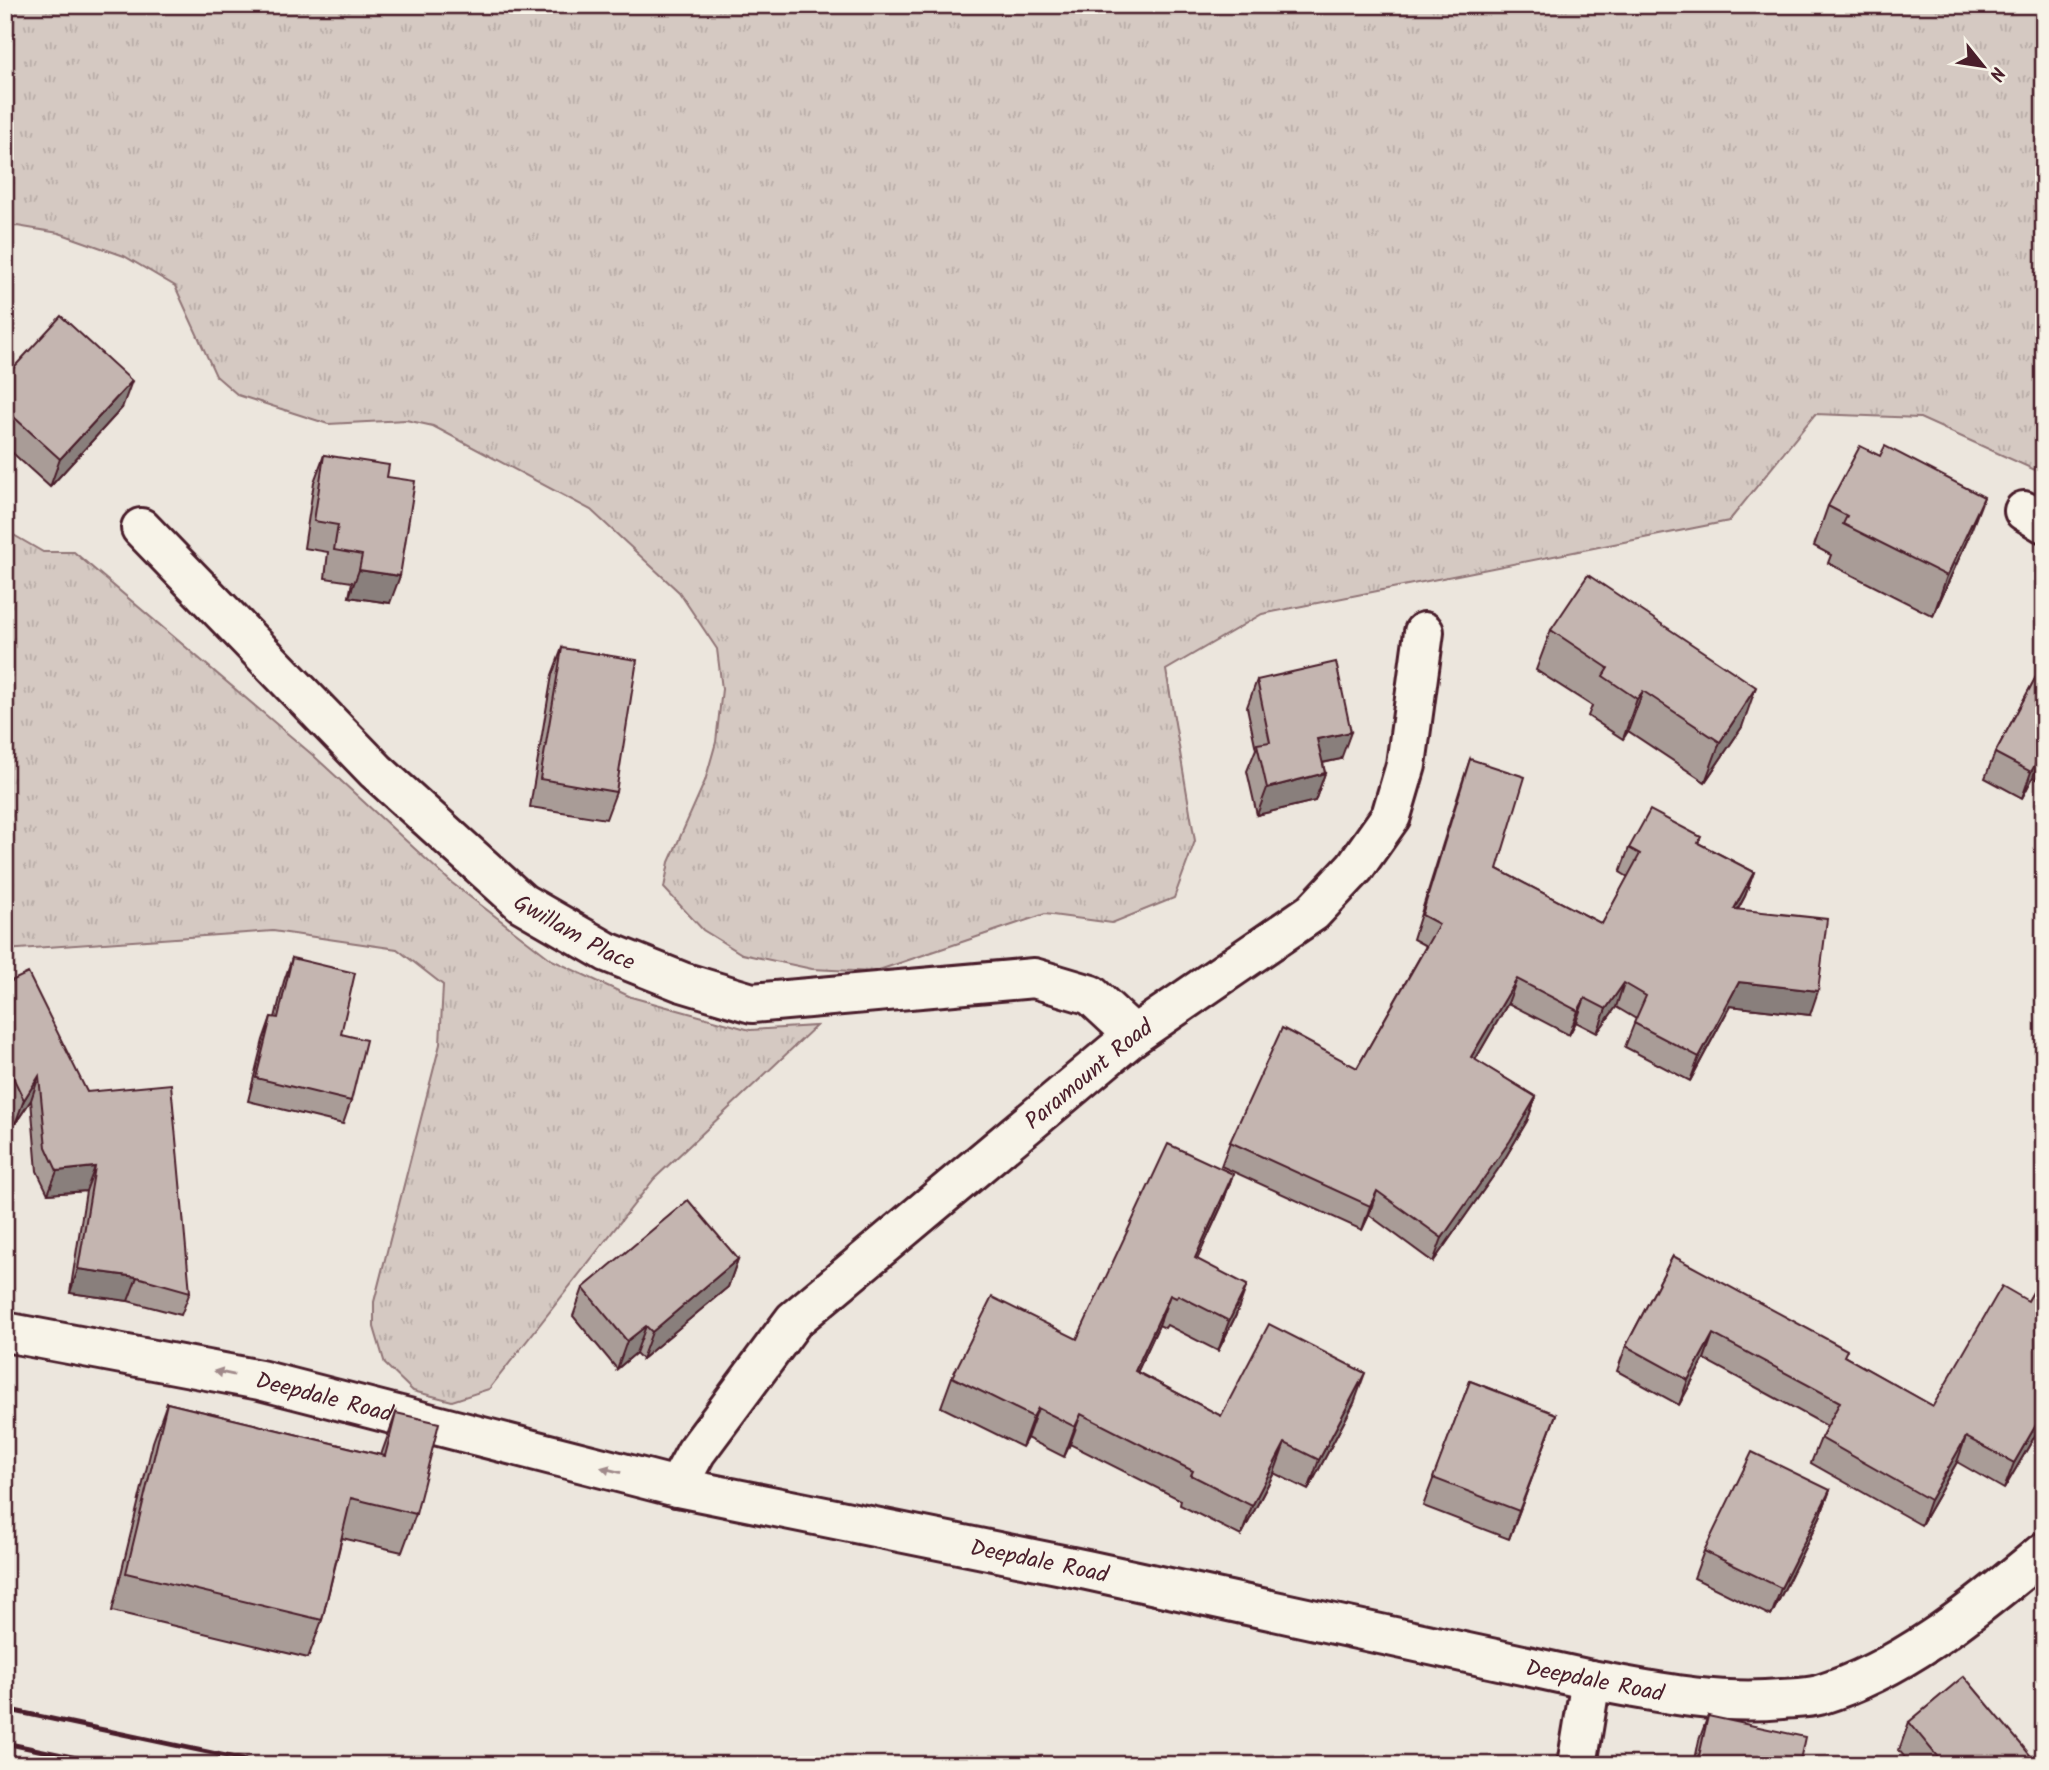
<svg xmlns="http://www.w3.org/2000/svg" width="2049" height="1770" font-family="Kalam,sans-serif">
  <defs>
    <pattern id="grass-tufts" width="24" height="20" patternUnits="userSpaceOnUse" patternTransform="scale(1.75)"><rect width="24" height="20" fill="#d5c9c2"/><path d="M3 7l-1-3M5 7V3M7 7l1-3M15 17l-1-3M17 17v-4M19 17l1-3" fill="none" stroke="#b8aca7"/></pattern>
  </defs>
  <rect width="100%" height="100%" fill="#ece6dd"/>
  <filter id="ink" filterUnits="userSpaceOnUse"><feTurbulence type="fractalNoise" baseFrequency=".0143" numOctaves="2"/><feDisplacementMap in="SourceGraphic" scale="14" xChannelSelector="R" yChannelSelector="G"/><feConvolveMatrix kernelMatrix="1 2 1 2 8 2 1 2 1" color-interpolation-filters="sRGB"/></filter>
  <g filter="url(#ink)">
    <g fill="url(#grass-tufts)" stroke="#907476" stroke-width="2">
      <polygon points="5,5 2044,5 2044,474 1920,418 1815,414 1729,521 1262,614 1166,670 1195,841 1174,898 1112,923 1045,914 873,972 812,969 742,954 703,930 664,888 669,862 705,781 716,742 722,689 717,649 679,592 591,510 433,426 406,420 328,424 238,395 216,376 175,286 124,256 59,233 17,226 5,227"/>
      <polygon points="5,530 43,552 74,552 315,757 452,883 552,960 631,997 750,1030 816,1026 654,1179 489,1389 452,1401 413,1391 385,1364 374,1327 374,1302 440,1044 443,985 397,949 273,931 5,950"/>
    </g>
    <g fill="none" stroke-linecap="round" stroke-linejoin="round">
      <g stroke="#4a1f2b" stroke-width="44">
        <g id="street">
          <polyline points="2024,511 2044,523"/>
          <path id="s1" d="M141 528 376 771 522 903 607 952 682 982 752 1003 1034 978 1091 995 1134 1035"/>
          <path id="s2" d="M677 1487 696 1452 794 1320 1134 1035 1313 912 1355 867 1391 816 1406 765 1424 632"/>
          <path d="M1591 1680C1656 1692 1715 1705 1782 1699 1794 1698 1808 1698 1819 1695 1905 1669 1976 1608 2044 1552"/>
        </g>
      </g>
      <g stroke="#4a1f2b" stroke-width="44">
        <g id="secondary">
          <path id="s3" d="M5 1332 260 1380 677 1487 1087 1570 1591 1680 1577 1765"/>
        </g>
      </g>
      <use href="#street" stroke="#f7f3e8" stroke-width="38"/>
      <use href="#secondary" stroke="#f7f3e8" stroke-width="38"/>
      <g stroke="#4a1f2b" stroke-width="5">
        <polyline points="5,1709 269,1765"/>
        <polyline points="5,1743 110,1765"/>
      </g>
    </g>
    <g fill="#a99c97" stroke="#4a1f2b" stroke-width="2">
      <polygon points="5,377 122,408 50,487 5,446"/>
      <polygon points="324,455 387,477 390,603 349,597 352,582 325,578 328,552 304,548 314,482"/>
      <polygon points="1828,506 1969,536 1933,616 1828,563 1831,555 1814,546"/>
      <polygon points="1551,630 1742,727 1705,782 1628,731 1623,739 1588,716 1592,706 1536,670"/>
      <polygon points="562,648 616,792 606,819 530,807 552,675"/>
      <polygon points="2044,662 2044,783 2033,777 2022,798 1985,778 1995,753"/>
      <polygon points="1257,680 1341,759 1323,763 1325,773 1315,801 1257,815 1247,771 1256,749 1247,707"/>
      <polygon points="1470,759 1497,869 1602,924 1628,877 1620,872 1629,848 1698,843 1754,872 1745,896 1738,909 1810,1015 1730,1006 1690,1081 1625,1047 1636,1019 1616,1007 1597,1033 1576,1022 1569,1035 1508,1003 1475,1060 1536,1097 1527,1121 1501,1165 1433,1262 1369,1215 1362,1230 1221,1166 1230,1142 1357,1068 1426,946 1413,939 1462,783"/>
      <polygon points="292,958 341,1034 351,1101 343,1124 248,1101 263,1040 271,1017 275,1018 284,981"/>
      <polygon points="5,984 87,1092 190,1292 181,1315 128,1301 70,1293 86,1191 48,1194 37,1171 31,1100 15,1124 5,1103"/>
      <polygon points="1233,1174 1222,1205 1197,1259 1236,1315 1218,1351 1167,1325 1165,1328 1159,1325 1137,1372 1221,1416 1354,1403 1308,1490 1274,1473 1241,1536 1180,1505 1181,1500 1070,1444 1064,1457 1027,1438 1022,1447 941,1407 952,1377 1077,1339"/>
      <polygon points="1673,1256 1844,1356 1933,1406 2028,1301 2044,1273 2044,1420 2004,1489 1957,1462 1921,1525 1811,1463 1821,1438 1827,1426 1704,1359 1679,1405 1617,1371 1626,1346"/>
      <polygon points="738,1259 728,1287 642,1359 636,1353 617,1369 573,1316 583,1288"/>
      <polygon points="1470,1381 1556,1414 1509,1539 1423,1506"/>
      <polygon points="167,1403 381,1455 396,1413 416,1514 402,1552 342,1538 322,1620 308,1658 112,1611 153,1442"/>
      <polygon points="1830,1490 1820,1517 1771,1616 1694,1578 1704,1551"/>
      <polygon points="1708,1716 1799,1765 1694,1765 1699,1740"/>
      <polygon points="1909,1722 2035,1761 2033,1765 1911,1765 1899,1750"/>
    </g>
    <g fill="#897f7b" stroke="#4a1f2b" stroke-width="2">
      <polygon points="132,381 122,408 50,487 60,459"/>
      <polygon points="1984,497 1969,536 1933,616 1947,576"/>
      <polygon points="359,570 400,576 390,603 349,597"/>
      <polygon points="1756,687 1742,727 1705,782 1720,742"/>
      <polygon points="1643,691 1628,731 1623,739 1637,699"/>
      <polygon points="1351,732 1341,759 1307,766 1317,739"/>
      <polygon points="2043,751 2033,777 2022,798 2031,772"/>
      <polygon points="1325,773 1315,801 1257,815 1267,788"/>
      <polygon points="1754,872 1745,896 1725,933 1734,909"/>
      <polygon points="1517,979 1508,1003 1463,1081 1471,1057"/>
      <polygon points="1739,982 1818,991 1810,1015 1730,1006 1690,1081 1699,1057"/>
      <polygon points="1624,983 1616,1007 1597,1033 1606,1009"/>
      <polygon points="1585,998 1576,1022 1569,1035 1578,1011"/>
      <polygon points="39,1076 31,1100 15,1124 24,1100"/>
      <polygon points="1536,1097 1527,1121 1501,1165 1433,1262 1442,1238"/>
      <polygon points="95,1167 86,1191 48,1194 57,1171"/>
      <polygon points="1233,1174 1222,1205 1184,1288 1195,1258"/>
      <polygon points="1377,1191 1369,1215 1362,1230 1370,1206"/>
      <polygon points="738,1259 728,1287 642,1359 652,1332"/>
      <polygon points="78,1269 137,1277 128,1301 70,1293"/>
      <polygon points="1247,1285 1236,1315 1218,1351 1229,1321"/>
      <polygon points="1170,1295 1159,1325 1124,1401 1135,1371"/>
      <polygon points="646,1326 636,1353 617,1369 627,1341"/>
      <polygon points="1713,1334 1704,1359 1679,1405 1688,1380"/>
      <polygon points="1365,1373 1354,1403 1308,1490 1319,1460"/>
      <polygon points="1038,1408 1027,1438 1022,1447 1033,1417"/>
      <polygon points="2044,1411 2044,1420 2004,1489 2014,1463"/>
      <polygon points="1081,1414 1070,1444 1064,1457 1075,1427"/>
      <polygon points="1556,1414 1546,1441 1509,1539 1519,1511"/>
      <polygon points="1966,1437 1957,1462 1921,1525 1930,1500"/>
      <polygon points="1285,1443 1274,1473 1241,1536 1252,1506"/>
      <polygon points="1830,1490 1820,1517 1771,1616 1781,1588"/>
    </g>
    <g fill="#c4b5b0" stroke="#4a1f2b" stroke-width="2">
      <polygon points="61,316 132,381 60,459 5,409 5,377"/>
      <polygon points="1860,446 1880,456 1885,446 1984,497 1947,576 1843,524 1847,516 1828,506"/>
      <polygon points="324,455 389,465 387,477 415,481 400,576 359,570 362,555 334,550 338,525 314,521"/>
      <polygon points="1588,575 1756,687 1720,742 1643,691 1637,699 1603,676 1608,668 1551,630"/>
      <polygon points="562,648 637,660 616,792 540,779"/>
      <polygon points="1336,662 1351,732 1317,739 1325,773 1267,788 1257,744 1270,742 1257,680"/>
      <polygon points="2044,662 2044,752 2043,751 2031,772 1995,753"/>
      <polygon points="1470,759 1525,777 1497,869 1602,924 1640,854 1629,848 1650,810 1701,837 1698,843 1754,872 1734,909 1827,919 1818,991 1739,982 1699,1057 1634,1023 1646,996 1624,983 1606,1009 1585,998 1578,1011 1517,979 1471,1057 1536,1097 1510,1141 1442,1238 1377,1191 1370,1206 1230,1142 1282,1028 1357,1068 1439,924 1422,915"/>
      <polygon points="292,958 355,973 341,1034 366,1040 351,1101 256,1078 271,1017 278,1018"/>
      <polygon points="28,973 87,1092 171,1084 190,1292 137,1277 78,1269 95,1167 57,1171 46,1147 39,1076 24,1100 5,1061 5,984"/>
      <polygon points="1168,1144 1233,1174 1195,1258 1247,1285 1229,1321 1178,1295 1176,1298 1170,1295 1135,1371 1221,1416 1269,1324 1365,1373 1319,1460 1285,1443 1252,1506 1191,1475 1193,1471 1081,1414 1075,1427 1038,1408 1033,1417 952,1377 992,1297 1077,1339"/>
      <polygon points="688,1200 738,1259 652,1332 646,1326 627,1341 583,1288"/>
      <polygon points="1673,1256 1847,1350 1844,1356 1933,1406 2002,1286 2028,1301 2044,1273 2044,1411 2014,1463 1966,1437 1930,1500 1821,1438 1840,1402 1713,1334 1688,1380 1626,1346"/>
      <polygon points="1470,1381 1556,1414 1519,1511 1433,1478"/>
      <polygon points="167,1403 385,1456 396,1413 439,1423 416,1514 351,1498 322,1620 126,1573"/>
      <polygon points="1752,1452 1830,1490 1781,1588 1704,1551"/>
      <polygon points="1964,1676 2035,1761 2031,1765 1944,1765 1909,1722"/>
      <polygon points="1708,1716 1805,1737 1799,1765 1697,1765"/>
    </g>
    <defs><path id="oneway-solid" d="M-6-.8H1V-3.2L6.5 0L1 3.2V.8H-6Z" transform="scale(1.75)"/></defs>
    <g fill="#a0898a">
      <use href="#oneway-solid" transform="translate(224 1373) rotate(-169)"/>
      <use href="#oneway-solid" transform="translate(611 1470) rotate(-166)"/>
    </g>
  </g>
  <g text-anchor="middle" stroke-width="5" stroke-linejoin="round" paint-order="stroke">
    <g font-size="23" fill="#4a1f2b" stroke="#f7f3e8">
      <text dy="8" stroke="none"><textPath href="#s1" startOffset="595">Gwillam Place</textPath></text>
      <text dy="8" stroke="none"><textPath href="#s2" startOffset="588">Paramount Road</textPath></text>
      <text dy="8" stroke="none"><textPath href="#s3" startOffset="326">Deepdale Road</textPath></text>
      <text dy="8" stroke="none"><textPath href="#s3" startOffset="1060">Deepdale Road</textPath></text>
      <text transform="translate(1595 1680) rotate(11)" y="8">Deepdale Road</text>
    </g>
  </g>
  <rect width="2049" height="1770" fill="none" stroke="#f7f3e8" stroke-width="28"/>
  <rect x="14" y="14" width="2021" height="1742" fill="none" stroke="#4a1f2b" stroke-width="2.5" filter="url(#ink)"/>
  <g transform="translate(1983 66) rotate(120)" stroke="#f7f3e8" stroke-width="5" paint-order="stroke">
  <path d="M0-5L12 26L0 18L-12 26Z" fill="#4a1f2b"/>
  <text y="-10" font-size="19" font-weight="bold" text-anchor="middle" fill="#4a1f2b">N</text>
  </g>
</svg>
